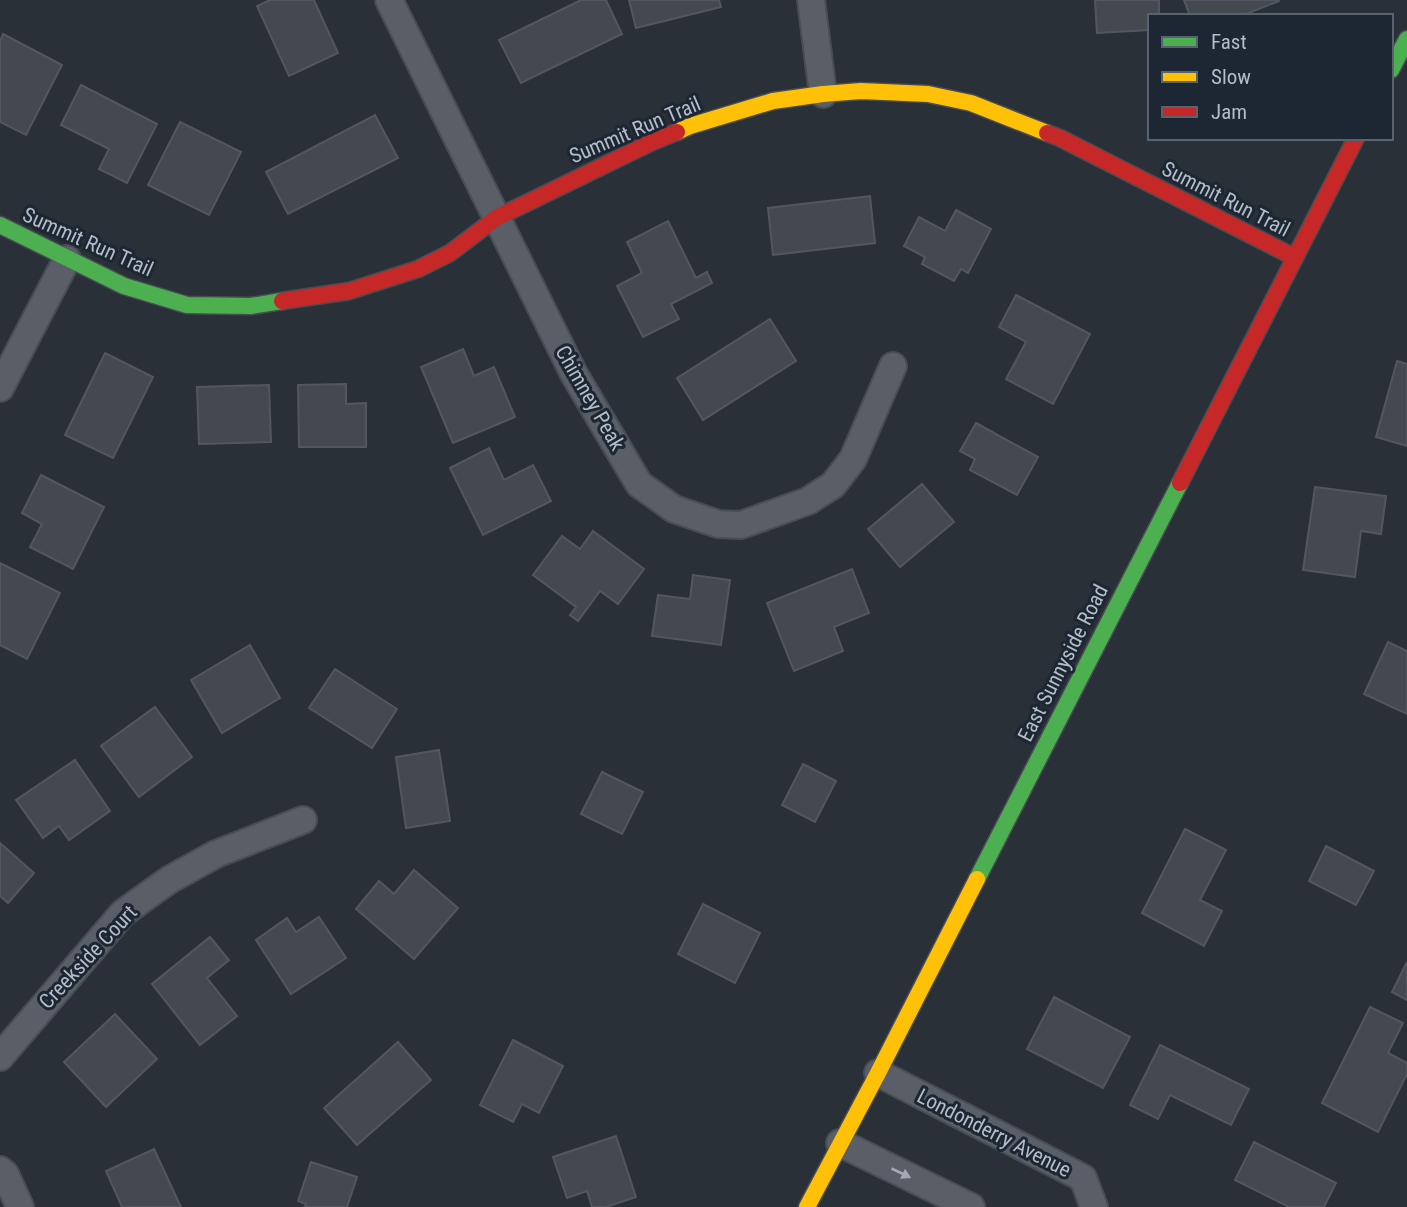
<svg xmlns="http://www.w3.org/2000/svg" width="1407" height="1207" font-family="'Roboto Condensed',sans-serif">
  <rect width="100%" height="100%" fill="#2a3038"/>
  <g fill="#444950" stroke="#52575f" stroke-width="2">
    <polygon points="270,0 314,0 338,53 289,76 257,6"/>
    <polygon points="581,0 606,0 622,34 521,83 499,40"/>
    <polygon points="629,0 719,0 721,7 636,28"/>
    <polygon points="1095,0 1159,0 1159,16 1150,16 1150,30 1097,33"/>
    <polygon points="1184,0 1279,0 1279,1 1241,16 1190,16"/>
    <polygon points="3,34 62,65 26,135 0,122 0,41"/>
    <polygon points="81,85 157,124 127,183 99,169 109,149 61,125"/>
    <polygon points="375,115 398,158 288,214 266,172"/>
    <polygon points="180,122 241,152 209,215 148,185"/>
    <polygon points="870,196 875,243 773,255 768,208"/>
    <polygon points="956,210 991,229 968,273 961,269 954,281 922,264 925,257 904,246 919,217 945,231"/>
    <polygon points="668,221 696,278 707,272 712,283 671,304 679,319 643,337 617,286 642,273 627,242"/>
    <polygon points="1016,295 1090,334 1053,404 1006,379 1026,342 999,327"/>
    <polygon points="770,319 796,361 703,420 677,378"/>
    <polygon points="463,349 474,376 494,367 515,417 453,443 421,367"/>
    <polygon points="105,353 153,377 113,458 65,435"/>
    <polygon points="1397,361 1407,364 1407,446 1376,437"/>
    <polygon points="346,384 346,404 366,403 366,447 299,447 298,385"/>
    <polygon points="269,385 271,442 199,444 197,387"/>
    <polygon points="976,423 1038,457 1017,495 970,470 975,459 960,451"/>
    <polygon points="489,448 504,480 533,465 551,501 483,535 450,468"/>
    <polygon points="41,475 104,507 73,569 30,547 42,524 22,513"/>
    <polygon points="922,484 954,522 900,567 868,529"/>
    <polygon points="1315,487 1386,496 1381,534 1361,531 1355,577 1303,570"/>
    <polygon points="593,531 644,569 618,604 600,591 578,621 570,615 576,607 533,575 562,536 580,549"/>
    <polygon points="0,563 60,593 27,659 0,645"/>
    <polygon points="852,569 869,613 834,627 843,651 794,671 767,603"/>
    <polygon points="693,575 730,580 721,645 652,636 658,595 690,599"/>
    <polygon points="1388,642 1407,651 1407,714 1364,694"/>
    <polygon points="250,645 280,698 222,733 191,680"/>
    <polygon points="335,669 397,709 372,748 309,708"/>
    <polygon points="155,707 192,757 139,797 101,746"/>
    <polygon points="439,750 450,821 406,828 396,757"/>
    <polygon points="75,760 110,811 69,840 59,826 43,838 16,800"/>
    <polygon points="803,764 836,781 815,822 782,805"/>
    <polygon points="602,772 643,792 622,834 581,814"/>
    <polygon points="1185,829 1226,850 1200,900 1222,911 1204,946 1142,913"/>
    <polygon points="0,843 34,873 8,903 0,896"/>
    <polygon points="1326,846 1374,871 1356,905 1309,881"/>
    <polygon points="414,870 458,908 414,959 356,909 379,881 394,894"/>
    <polygon points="703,904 760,933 735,983 678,954"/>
    <polygon points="319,917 346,958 291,994 256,940 287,918 296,932"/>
    <polygon points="210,937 229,960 207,978 237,1016 200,1045 152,984"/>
    <polygon points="1407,962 1407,1000 1392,992"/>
    <polygon points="1054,997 1130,1037 1103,1088 1027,1049"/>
    <polygon points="1370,1007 1403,1023 1388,1053 1407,1063 1407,1074 1378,1132 1322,1103"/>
    <polygon points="115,1014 157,1059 106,1107 64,1062"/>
    <polygon points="513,1040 563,1066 539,1113 522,1104 513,1122 480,1105"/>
    <polygon points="398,1042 431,1080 357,1145 324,1108"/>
    <polygon points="1160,1045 1249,1089 1231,1125 1170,1095 1158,1119 1130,1105"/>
    <polygon points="616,1136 636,1197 606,1207 592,1207 587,1191 567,1198 553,1157"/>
    <polygon points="1254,1142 1336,1183 1324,1207 1289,1207 1235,1180"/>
    <polygon points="154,1149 181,1207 122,1207 106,1171"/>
    <polygon points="311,1162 357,1177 347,1207 305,1207 306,1204 298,1201"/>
  </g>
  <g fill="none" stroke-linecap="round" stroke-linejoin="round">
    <g stroke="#484c53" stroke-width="30">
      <g id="street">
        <polyline points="389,0 574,374 639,484 674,509 718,524 741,525 808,501 833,485 853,459 893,366"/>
        <polyline points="811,0 823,94"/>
        <polyline points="0,388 67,259"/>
        <polyline points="0,1057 123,913 169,880 216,854 303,820"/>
        <polyline points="878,1073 1083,1178 1094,1207"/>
        <polyline points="840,1143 971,1207"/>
        <polyline points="0,1170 5,1174 20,1207"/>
      </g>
    </g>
    <g stroke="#484c53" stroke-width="19">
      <g id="fast">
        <polyline points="1391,70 1407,39"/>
        <polyline points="0,225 124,286 187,305 251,306 282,301"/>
        <polyline points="977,879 1180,483"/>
      </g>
    </g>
    <g stroke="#484c53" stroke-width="19">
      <g id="slow">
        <polyline points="677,132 690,126 773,101 823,94 861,91 928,94 971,103 1047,133"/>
        <polyline points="807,1207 878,1073 977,879"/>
      </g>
    </g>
    <g stroke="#484c53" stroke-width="19">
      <g id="jam">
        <polyline points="1047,133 1060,138 1294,257"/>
        <polyline points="282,301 349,291 418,269 450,253 496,218 652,142 677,132"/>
        <polyline points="1180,483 1356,138"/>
      </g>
    </g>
    <use href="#street" stroke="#5a5e66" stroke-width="26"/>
    <use href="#fast" stroke="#4caf50" stroke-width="16"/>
    <use href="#slow" stroke="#ffc107" stroke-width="16"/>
    <use href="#jam" stroke="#c62828" stroke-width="16"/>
  </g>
  <defs><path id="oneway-solid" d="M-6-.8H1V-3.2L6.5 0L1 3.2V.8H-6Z" transform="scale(1.75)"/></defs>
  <use fill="#a2a9b5" href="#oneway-solid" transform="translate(901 1173) rotate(26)"/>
  <g text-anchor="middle" stroke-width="6" stroke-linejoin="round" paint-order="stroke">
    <g font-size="21" fill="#b4bcc9" stroke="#1d2633">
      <text transform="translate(635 130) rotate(-23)" y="7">Summit Run Trail</text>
      <text transform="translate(1226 199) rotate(27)" y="7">Summit Run Trail</text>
      <text transform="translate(88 242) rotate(24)" y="7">Summit Run Trail</text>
      <text transform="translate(590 398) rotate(60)" y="7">Chimney Peak</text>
      <text transform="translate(1063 663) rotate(-63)" y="7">East Sunnyside Road</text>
      <text transform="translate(88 957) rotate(-47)" y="7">Creekside Court</text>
      <text transform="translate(994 1133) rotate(27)" y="7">Londonderry Avenue</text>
    </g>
  </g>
  <rect x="1148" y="14" width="245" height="126" fill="#1d2633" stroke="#59626f" stroke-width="2"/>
  <rect x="1162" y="37" width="35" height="10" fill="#4caf50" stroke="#59626f" stroke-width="2"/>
  <text x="1211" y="49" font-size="21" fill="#b4bcc9">Fast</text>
  <rect x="1162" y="72" width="35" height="10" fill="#ffc107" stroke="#59626f" stroke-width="2"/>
  <text x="1211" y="84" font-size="21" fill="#b4bcc9">Slow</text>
  <rect x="1162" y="107" width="35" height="10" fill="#c62828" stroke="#59626f" stroke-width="2"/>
  <text x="1211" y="119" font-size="21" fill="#b4bcc9">Jam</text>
</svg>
